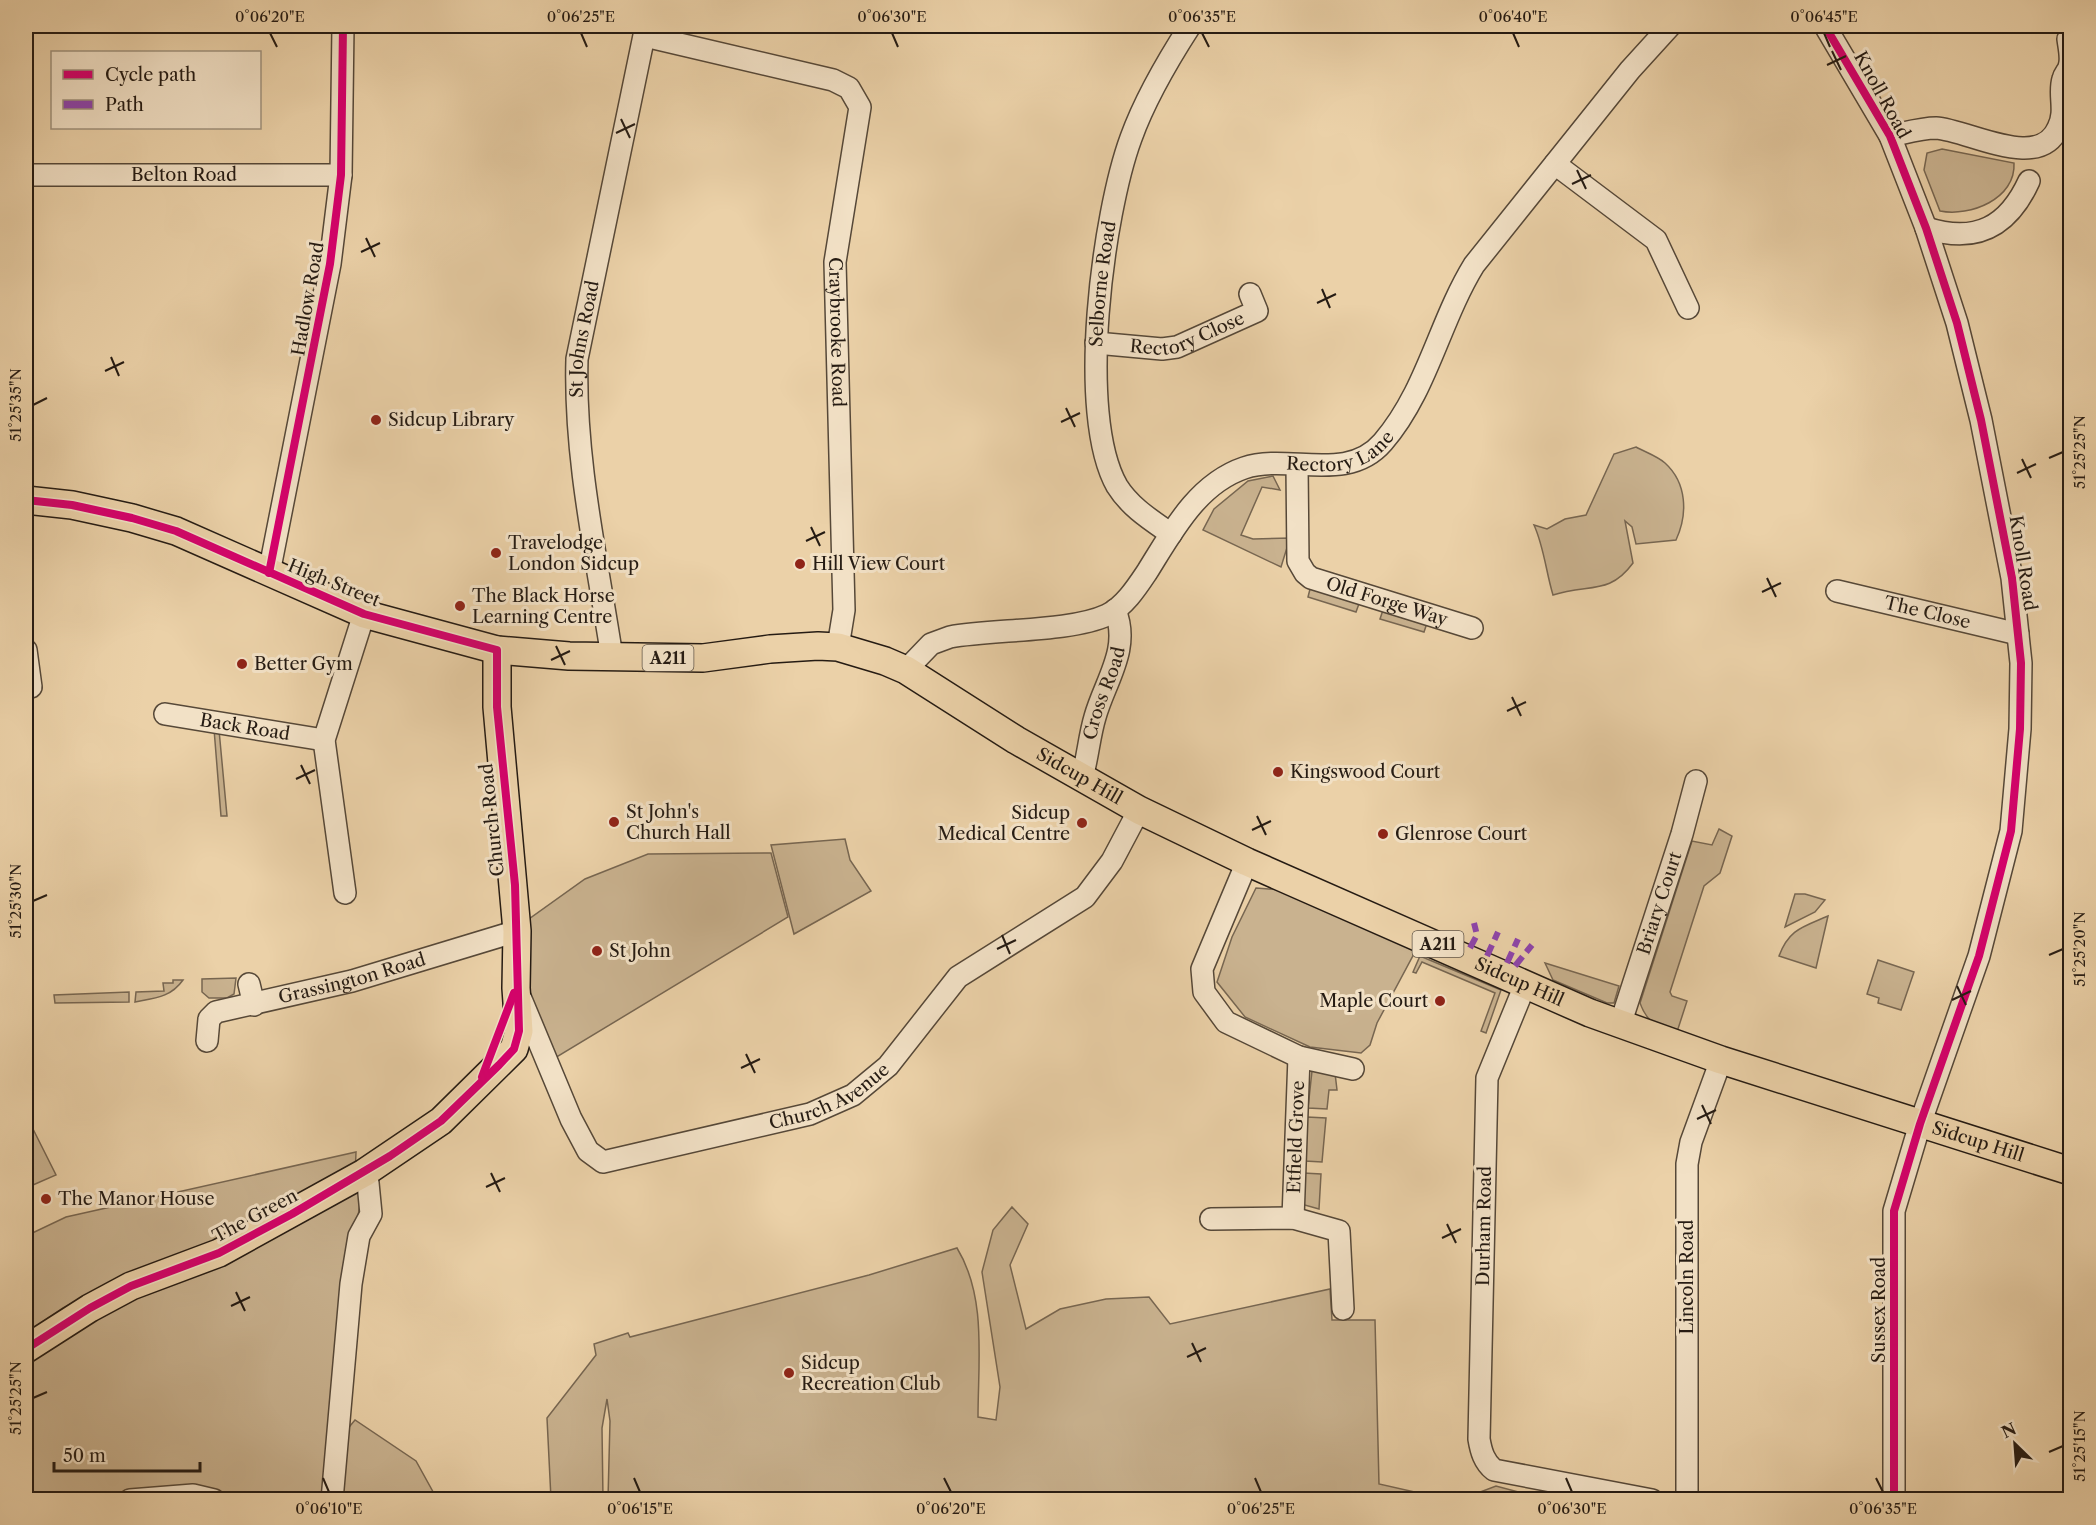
<svg xmlns="http://www.w3.org/2000/svg" width="2096" height="1525" font-family="'Libre Caslon Text',serif">
  <rect width="100%" height="100%" fill="#ebd1a8"/>
  <filter id="stains"><feTurbulence type="fractalNoise" baseFrequency=".00333" numOctaves="4"/><feColorMatrix values="0 0 0 0 .2 0 0 0 0 .09 0 0 0 0 .02 0 0 0 .5 -.17"/></filter>
  <radialGradient id="worn" r=".72"><stop offset=".6" stop-color="#630" stop-opacity="0"/><stop offset="1" stop-color="#630" stop-opacity=".3"/></radialGradient>
  <g fill="#c9b28f" stroke="#776651" stroke-width="1.5">
    <path d="M1942 149 2014 163C2016 199 1970 217 1940 211L1924 170 1927 153Z"/>
    <path d="M1636 447C1645 452 1657 456 1665 463 1687 483 1688 514 1676 540L1636 544 1632 527 1625 521 1633 563C1609 596 1588 583 1553 595 1546 572 1544 547 1534 525L1547 529 1565 519 1586 515 1614 454Z"/>
    <polygon points="1273,476 1280,490 1262,487 1241,535 1253,539 1290,538 1281,567 1203,530 1214,509 1248,481"/>
    <polygon points="1311,585 1360,601 1356,612 1308,597"/>
    <polygon points="1384,607 1428,620 1424,632 1380,619"/>
    <polygon points="214,729 219,730 227,816 221,816"/>
    <path d="M1719 829 1732 836 1720 873 1704 886 1670 992 1672 996 1687 1001 1676 1035C1658 1027 1647 1023 1640 1003L1692 841 1712 845Z"/>
    <polygon points="845,839 850,860 871,891 794,934 771,845"/>
    <polygon points="771,853 788,917 555,1058 533,1015 521,959 529,919 585,879 648,854"/>
    <polygon points="1256,888 1282,890 1416,950 1377,1023 1370,1045 1361,1053 1310,1047 1245,1017 1217,982 1232,937"/>
    <polygon points="1795,894 1805,894 1825,900 1815,912 1785,927"/>
    <path d="M1828 916 1816 968 1779 956C1789 929 1803 927 1828 916Z"/>
    <polygon points="1420,956 1501,990 1486,1033 1481,1031 1495,993 1422,962 1416,973 1413,972"/>
    <polygon points="1878,960 1914,972 1901,1010 1878,1003 1879,998 1867,994"/>
    <polygon points="1545,963 1619,986 1614,1003 1607,1003 1553,980"/>
    <polygon points="236,978 234,994 227,998 209,998 202,992 202,979"/>
    <path d="M173 980H183C171 997 156 998 135 1002L136 992 164 991 163 983H173Z"/>
    <polygon points="129,992 129,1002 55,1003 54,995"/>
    <polygon points="1317,1067 1335,1073 1337,1090 1329,1090 1327,1109 1308,1108 1312,1071"/>
    <polygon points="1307,1117 1326,1118 1322,1162 1305,1161"/>
    <polygon points="31,1125 56,1175 26,1188 26,1126"/>
    <polygon points="356,1152 355,1177 364,1173 347,1297 339,1439 355,1420 416,1461 437,1499 26,1499 26,1348 129,1273 63,1308 26,1333 26,1236 66,1217"/>
    <polygon points="1303,1173 1321,1174 1319,1209 1301,1204"/>
    <path d="M1012 1207 1028 1224 1010 1265 1026 1329 1060 1309 1106 1299 1149 1297 1170 1324 1330 1289 1332 1320H1375L1379 1484 1419 1493 1475 1494 1496 1486 1530 1495H1544L1543 1499H608L610 1421 607 1399 602 1428 603 1499H551L547 1418 596 1355 594 1344 628 1333 630 1337 869 1275 957 1248C987 1297 978 1361 978 1417L996 1420 1000 1387 982 1272 993 1230Z"/>
  </g>
  <g fill="none" stroke-linecap="round" stroke-linejoin="round">
    <g stroke="#564838" stroke-width="24">
      <g id="minor">
        <polyline points="1825,26 1890,136 1926,228 1957,323 1981,420 2012,578 2021,663 2020,729 2011,831 1979,956 1920,1124 1894,1211 1894,1500"/>
        <path id="s1" d="M645 36 833 80 849 88 860 107 835 262 844 610 838 647"/>
        <path d="M1890 136C1905 133 1921 128 1936 128 1969 130 2039 172 2058 128 2067 110 2058 95 2063 79 2064 74 2068 71 2069 67 2072 59 2069 47 2068 39"/>
        <polyline points="1555,164 1656,240 1688,308"/>
        <path id="s2" d="M26 175H341"/>
        <path d="M1926 228C1976 244 2008 227 2029 181"/>
        <path id="s3" d="M1096 343 1162 349 1177 347 1257 311 1250 294"/>
        <path id="s4" d="M1297 466 1298 561 1305 573 1311 578 1472 628"/>
        <path id="s5" d="M1171 534C1151 520 1130 507 1117 486 1076 414 1103 214 1131 138 1145 99 1168 60 1190 26"/>
        <polyline points="269,573 330,264 341,175 343,26"/>
        <path id="s6" d="M1837 591 2018 634"/>
        <polyline points="26,650 31,687 26,687"/>
        <path id="s7" d="M612 657C597 559 574 458 577 359L646 26"/>
        <path id="s8" d="M906 670 931 644 950 637C993 629 1071 632 1107 615 1124 607 1137 587 1147 572 1172 532 1197 484 1244 468 1289 453 1347 484 1383 442 1427 391 1439 322 1474 265L1630 70 1670 26"/>
        <path id="s9" d="M165 714 324 740"/>
        <path id="s10" d="M1082 777C1088 757 1089 737 1095 717 1105 681 1131 649 1115 610"/>
        <polyline points="1247,862 1202,969 1204,992 1226,1022 1299,1057 1353,1069"/>
        <polyline points="345,893 324,740 364,614"/>
        <polyline points="249,984 254,1005"/>
        <path d="M1525 985 1487 1078 1479 1439C1481 1451 1484 1462 1494 1470L1652 1500"/>
        <path id="s11" d="M521 999 571 1119 588 1151 603 1162 810 1114 853 1095 888 1066 958 977 1085 897 1112 861 1139 810"/>
        <path id="s12" d="M1620 1025 1682 834 1696 781"/>
        <path id="s13" d="M207 1041 209 1019 216 1012 352 981 517 931"/>
        <path id="s14" d="M1293 1218 1299 1057"/>
        <polyline points="1211,1219 1293,1218 1339,1231 1343,1309"/>
        <polyline points="130,1500 193,1495 214,1500"/>
        <polyline points="332,1500 351,1284 359,1236 371,1214 368,1183 364,1173"/>
        <polyline points="1687,1500 1687,1164 1691,1142 1721,1060"/>
      </g>
    </g>
    <g stroke="#251b13" stroke-width="30">
      <g id="major">
        <path id="s15" d="M26 500 72 505 132 518 176 531 364 614 497 650 569 656 703 658 770 649 818 646 838 647 885 661 906 670 1016 740 1139 810 1247 862 1590 1013 1721 1060 2070 1171"/>
        <polyline points="26,1349 90,1308 131,1286 219,1253 364,1173 441,1121 514,1049 519,1031 516,988 517,931 497,707 497,650"/>
      </g>
    </g>
    <use href="#minor" stroke="#f2e1c6" stroke-width="21"/>
    <use href="#major" stroke="#ebd1a8" stroke-width="27"/>
    <g stroke="#8e44ad" stroke-width="6" stroke-dasharray="12 6" stroke-linecap="butt">
      <polyline points="1470,948 1477,935 1474,923"/>
      <polyline points="1487,956 1498,932"/>
      <polyline points="1507,963 1518,939"/>
      <polyline points="1515,966 1532,945"/>
    </g>
    <g stroke="#f2e1c6" stroke-width="11">
      <g id="cycleway">
        <polyline points="1825,26 1890,136 1926,228 1957,323 1981,420 2012,578 2021,663 2020,729 2011,831 1979,956 1920,1124 1894,1211 1894,1500"/>
        <polyline points="26,500 72,505 132,518 176,531 364,614 497,650 497,707 515,885 519,1031 514,1049 499,1065 441,1121 390,1156 292,1214 219,1253 131,1286 90,1308 26,1349"/>
        <polyline points="269,573 330,264 341,175 343,26"/>
        <polyline points="482,1077 514,993"/>
      </g>
    </g>
    <use href="#cycleway" stroke="#d6006c" stroke-width="8"/>
  </g>
  <path fill="none" stroke="#251b13" stroke-width="2" d="M270 33 277 47M581 33 587 47M892 33 898 47M1202 33 1209 47M1513 33 1519 47M1824 33 1830 47M1832 51 1841 70M1827 65 1846 56M621 119 630 138M616 133 635 124M1577 170 1586 189M1572 184 1591 175M366 238 375 257M361 252 380 243M1322 289 1330 308M1317 303 1336 294M111 357 119 376M105 371 124 362M33 405 47 398M1066 408 1075 427M1061 422 1080 413M2049 458 2063 452M2022 459 2031 478M2017 473 2036 464M811 527 820 546M806 541 825 532M1767 578 1776 597M1762 592 1781 583M556 646 565 665M551 660 570 651M1512 697 1521 716M1507 711 1526 702M301 765 310 784M296 779 315 770M1257 816 1266 835M1252 830 1271 821M33 901 47 895M1002 935 1010 954M997 949 1016 940M2049 955 2063 949M1957 986 1966 1005M1952 1000 1971 991M746 1054 755 1073M741 1068 760 1059M1702 1105 1711 1124M1697 1119 1716 1110M491 1173 500 1192M486 1187 505 1178M1447 1224 1456 1243M1442 1238 1461 1229M236 1292 245 1311M231 1306 250 1297M1192 1343 1201 1362M1187 1357 1206 1348M33 1398 47 1392M2049 1452 2063 1446M323 1478 329 1492M634 1478 640 1492M944 1478 951 1492M1255 1478 1261 1492M1566 1478 1572 1492M1876 1478 1883 1492"/>
  <g fill="#8f2418" stroke="#f2e1c6" stroke-width="2">
    <circle cx="376" cy="420" r="6"/>
    <circle cx="496" cy="553" r="6"/>
    <circle cx="800" cy="564" r="6"/>
    <circle cx="460" cy="606" r="6"/>
    <circle cx="242" cy="664" r="6"/>
    <circle cx="1278" cy="772" r="6"/>
    <circle cx="614" cy="822" r="6"/>
    <circle cx="1082" cy="823" r="6"/>
    <circle cx="1383" cy="834" r="6"/>
    <circle cx="597" cy="951" r="6"/>
    <circle cx="1440" cy="1001" r="6"/>
    <circle cx="46" cy="1199" r="6"/>
    <circle cx="789" cy="1373" r="6"/>
  </g>
  <g text-anchor="middle" stroke-width="6" stroke-linejoin="round" paint-order="stroke">
    <g fill="#f2e1c6" stroke="#625649" stroke-width="1.5">
      <rect x="642.5" y="645" width="51" height="26" rx="4.5"/>
      <rect x="1412.5" y="931" width="51" height="26" rx="4.5"/>
    </g>
    <g font-size="16" font-weight="bold" fill="#251b13">
      <text x="668" y="664">A211</text>
      <text x="1438" y="950">A211</text>
    </g>
    <g font-size="18" fill="#251b13" stroke="#f2e1c6">
      <text transform="translate(1882 95) rotate(61)" y="6">Knoll Road</text>
      <text dy="6" stroke="none"><textPath href="#s2" startOffset="158">Belton Road</textPath></text>
      <text dy="6" stroke="none"><textPath href="#s5" startOffset="278">Selborne Road</textPath></text>
      <text transform="translate(308 299) rotate(-80)" y="6">Hadlow Road</text>
      <text dy="6" stroke="none"><textPath href="#s3" startOffset="94">Rectory Close</textPath></text>
      <text dy="6" stroke="none"><textPath href="#s1" startOffset="460">Craybrooke Road</textPath></text>
      <text dy="6" stroke="none"><textPath href="#s7" startOffset="321">St Johns Road</textPath></text>
      <text dy="6" stroke="none"><textPath href="#s8" startOffset="520">Rectory Lane</textPath></text>
      <text transform="translate(2023 563) rotate(81)" y="6">Knoll Road</text>
      <text transform="translate(334 583) rotate(22)" y="6">High Street</text>
      <text dy="6" stroke="none"><textPath href="#s4" startOffset="196">Old Forge Way</textPath></text>
      <text dy="6" stroke="none"><textPath href="#s6" startOffset="93">The Close</textPath></text>
      <text dy="6" stroke="none"><textPath href="#s10" startOffset="87">Cross Road</textPath></text>
      <text dy="6" stroke="none"><textPath href="#s9" startOffset="81">Back Road</textPath></text>
      <text dy="6" stroke="none"><textPath href="#s15" startOffset="1114">Sidcup Hill</textPath></text>
      <text transform="translate(492 820) rotate(-96)" y="6">Church Road</text>
      <text dy="6" stroke="none"><textPath href="#s12" startOffset="128">Briary Court</textPath></text>
      <text dy="6" stroke="none"><textPath href="#s13" startOffset="172">Grassington Road</textPath></text>
      <text dy="6" stroke="none"><textPath href="#s15" startOffset="1600">Sidcup Hill</textPath></text>
      <text dy="6" stroke="none"><textPath href="#s11" startOffset="422">Church Avenue</textPath></text>
      <text dy="6" stroke="none"><textPath href="#s14" startOffset="81">Etfield Grove</textPath></text>
      <text dy="6" stroke="none"><textPath href="#s15" startOffset="2086">Sidcup Hill</textPath></text>
      <text transform="translate(255 1216) rotate(-28)" y="6">The Green</text>
      <text transform="translate(1484 1226) rotate(-89)" y="6">Durham Road</text>
      <text transform="translate(1687 1277) rotate(-90)" y="6">Lincoln Road</text>
      <text transform="translate(1879 1310) rotate(-90)" y="6">Sussex Road</text>
    </g>
    <g font-size="18" fill="#251b13" stroke="#f2e1c6" text-anchor="start">
      <text x="388" y="426">Sidcup Library</text>
      <text x="508" y="549">Travelodge<tspan x="508" dy="21">London Sidcup</tspan></text>
      <text x="812" y="570">Hill View Court</text>
      <text x="472" y="602">The Black Horse<tspan x="472" dy="21">Learning Centre</tspan></text>
      <text x="254" y="670">Better Gym</text>
      <text x="1290" y="778">Kingswood Court</text>
      <text x="626" y="818">St John's<tspan x="626" dy="21">Church Hall</tspan></text>
      <text x="1070" y="819" text-anchor="end">Sidcup<tspan x="1070" dy="21">Medical Centre</tspan></text>
      <text x="1395" y="840">Glenrose Court</text>
      <text x="609" y="957">St John</text>
      <text x="1428" y="1007" text-anchor="end">Maple Court</text>
      <text x="58" y="1205">The Manor House</text>
      <text x="801" y="1369">Sidcup<tspan x="801" dy="21">Recreation Club</tspan></text>
    </g>
  </g>
  <rect width="2096" height="1525" fill="none" stroke="#ebd1a8" stroke-width="66"/>
  <rect x="51" y="51" width="210" height="78" fill="#f2e1c6" stroke="#a0927e" stroke-width="1.5"/>
  <rect x="63" y="70" width="30" height="9" fill="#d6006c" stroke="#a0927e" stroke-width="1.5"/>
  <text x="105" y="81" font-size="18" fill="#251b13">Cycle path</text>
  <rect x="63" y="100" width="30" height="9" fill="#8e44ad" stroke="#a0927e" stroke-width="1.5"/>
  <text x="105" y="111" font-size="18" fill="#251b13">Path</text>
  <g transform="translate(2015 1444) rotate(335)" stroke="#f2e1c6" stroke-width="4.5" paint-order="stroke">
  <path d="M0-4.5L10 22L0 15L-10 22Z" fill="#251b13"/>
  <text y="-9" font-size="16" font-weight="bold" text-anchor="middle" fill="#251b13">N</text>
  </g>
  <path d="M54 1462v9h146v-9" fill="none" stroke="#251b13" stroke-width="3"/>
  <text x="63" y="1462" font-size="18" fill="#251b13" stroke="#f2e1c6" stroke-width="4.5" paint-order="stroke">50 m</text>
  <rect x="33" y="33" width="2030" height="1459" fill="none" stroke="#251b13" stroke-width="2"/>
  <g font-size="15" text-anchor="middle" fill="#251b13">
    <text x="270" y="22">0°06'20"E</text>
    <text x="581" y="22">0°06'25"E</text>
    <text x="892" y="22">0°06'30"E</text>
    <text x="1202" y="22">0°06'35"E</text>
    <text x="1513" y="22">0°06'40"E</text>
    <text x="1824" y="22">0°06'45"E</text>
    <text transform="translate(16 405) rotate(-90)" y="5">51°25'35"N</text>
    <text transform="translate(2080 452) rotate(-90)" y="5">51°25'25"N</text>
    <text transform="translate(16 901) rotate(-90)" y="5">51°25'30"N</text>
    <text transform="translate(2080 949) rotate(-90)" y="5">51°25'20"N</text>
    <text transform="translate(16 1398) rotate(-90)" y="5">51°25'25"N</text>
    <text transform="translate(2080 1446) rotate(-90)" y="5">51°25'15"N</text>
    <text x="329" y="1514">0°06'10"E</text>
    <text x="640" y="1514">0°06'15"E</text>
    <text x="951" y="1514">0°06'20"E</text>
    <text x="1261" y="1514">0°06'25"E</text>
    <text x="1572" y="1514">0°06'30"E</text>
    <text x="1883" y="1514">0°06'35"E</text>
  </g>
  <rect width="100%" height="100%" filter="url(#stains)"/>
  <rect width="100%" height="100%" fill="url(#worn)"/>
</svg>
